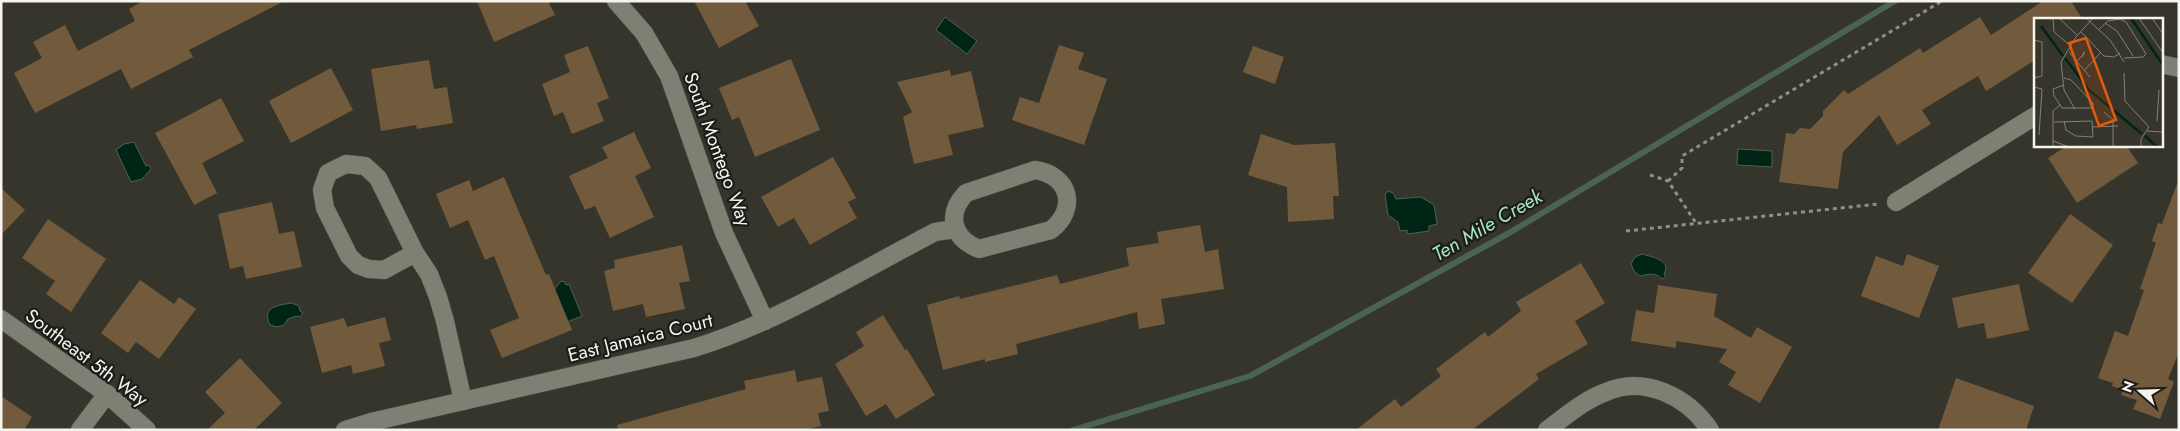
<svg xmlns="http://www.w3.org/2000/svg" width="2180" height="431" font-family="Jost,sans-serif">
  <rect width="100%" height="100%" fill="#36352b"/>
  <g fill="#002515" stroke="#4a6356">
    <polygon points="945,17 977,41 967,54 936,30"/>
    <polygon points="134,142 146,166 149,165 151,169 142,179 131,182 116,150 124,144"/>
    <polygon points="1738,149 1772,151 1772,167 1737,165"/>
    <polygon points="1388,191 1393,193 1396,199 1421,197 1434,205 1437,224 1429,226 1429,231 1408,234 1407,230 1400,231 1398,222 1388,215 1385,195"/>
    <path d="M1642 254C1652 257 1672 260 1664 274L1666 277 1662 279C1655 272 1649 274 1640 276L1634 271 1631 264 1635 257Z"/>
    <polygon points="561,281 565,282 566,285 569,284 582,316 567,322 554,290"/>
    <path d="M292 303 299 306 300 311 303 313 300 317 297 316 288 319 284 325 277 327 270 325C261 307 278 305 292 303Z"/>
  </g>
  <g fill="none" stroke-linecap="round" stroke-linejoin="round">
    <polyline stroke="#4a6356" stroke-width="6" points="1073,430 1250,376 1509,233 1895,1"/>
  </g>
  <g fill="#725b3c">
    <polygon points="143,1 284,1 189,50 193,57 131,89 121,69 35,113 14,73 42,58 33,42 65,25 78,51 135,21 129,9"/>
    <polygon points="477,1 548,1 555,15 494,42"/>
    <polygon points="694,1 745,1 759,26 719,48"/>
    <polygon points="2043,1 2071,1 2082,19 2035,19 2035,60 1986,91 1978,76 1958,88 1922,110 1931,124 1897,145 1879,115 1843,152 1838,189 1779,182 1786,133 1794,134 1800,128 1810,129 1823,116 1823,111 1844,90 1848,94 1920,48 1923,53 1980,17 1991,35"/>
    <polygon points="1059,45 1084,53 1078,69 1107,79 1084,145 1012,120 1020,97 1039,103"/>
    <polygon points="588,46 609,98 597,103 604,121 572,134 563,112 554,116 542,84 570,72 564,55"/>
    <polygon points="1253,46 1284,57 1275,84 1243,72"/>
    <polygon points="791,59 820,130 755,157 739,117 732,120 719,88"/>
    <polygon points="429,60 434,89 447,87 453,123 417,129 416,125 381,131 371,69"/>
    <polygon points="331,68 353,110 291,143 269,101"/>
    <polygon points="950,70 951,76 971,71 984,127 948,135 953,155 914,164 903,117 912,112 897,82"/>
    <polygon points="221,98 244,141 202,163 217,193 194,205 155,133"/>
    <polygon points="634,132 651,168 635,176 654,217 610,238 595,206 585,210 569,176 608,158 602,147"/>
    <polygon points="1261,134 1294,145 1335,143 1339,196 1333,196 1334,219 1288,222 1287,187 1248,175"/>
    <polygon points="2068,145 2126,145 2138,163 2077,203 2048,158"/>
    <polygon points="833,157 856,198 848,202 857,218 810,245 794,218 778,227 761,197"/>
    <polygon points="504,177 546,275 549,274 572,330 502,358 490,330 519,318 494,256 485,260 468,220 450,228 436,194 469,180 473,191"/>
    <polygon points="2177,184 2179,184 2179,352 2168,379 2174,382 2160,419 2133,409 2137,400 2121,395 2123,390 2112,386 2113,383 2098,378 2115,331 2128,336 2144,290 2140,289 2156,243 2152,241 2158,223 2162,224"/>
    <polygon points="1,188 25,210 1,235"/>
    <polygon points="272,202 279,234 294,231 302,267 246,279 243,266 230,269 218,214"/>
    <polygon points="2070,214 2113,245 2072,303 2028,273"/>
    <polygon points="48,219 106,259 71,312 46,294 55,281 22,258"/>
    <polygon points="1200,225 1205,252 1218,249 1224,289 1161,299 1165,324 1139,329 1137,312 1016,344 1018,354 985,362 985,359 943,370 927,305 959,296 960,299 1057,275 1060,284 1129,266 1126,248 1159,243 1157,232"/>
    <polygon points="682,245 690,281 679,283 685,309 646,317 643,304 613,311 604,271 615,268 614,260"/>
    <polygon points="1907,254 1939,266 1919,318 1861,296 1876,256 1903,266"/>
    <polygon points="1581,263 1605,303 1575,321 1588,344 1536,374 1539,379 1472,430 1356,430 1395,399 1401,407 1441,376 1436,369 1485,332 1488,337 1521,311 1516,302"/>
    <polygon points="140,280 174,304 179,297 196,309 159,359 136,342 128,353 101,333"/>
    <polygon points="2019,284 2029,330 1987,339 1984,323 1958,328 1952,298"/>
    <polygon points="1658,285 1717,294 1714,316 1751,338 1757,327 1792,347 1760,403 1728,385 1736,372 1719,362 1727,349 1676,341 1676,348 1631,341 1636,310 1654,313"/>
    <polygon points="883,315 905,350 907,349 935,395 896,419 886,404 866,416 835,364 864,346 856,332"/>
    <polygon points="385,317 391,340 379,343 385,366 353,374 351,365 322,373 310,327 344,318 347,327"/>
    <polygon points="240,358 282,403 254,430 207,430 225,413 205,392"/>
    <polygon points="795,370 797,382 822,377 829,411 818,413 821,426 804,430 618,430 617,425 746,389 744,381"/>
    <polygon points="1956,378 2034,406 2026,430 1938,430"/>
    <polygon points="1,396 32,417 24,430 1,430"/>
  </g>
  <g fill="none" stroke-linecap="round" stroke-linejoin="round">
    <g stroke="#515148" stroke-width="19">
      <g id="minor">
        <polyline points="616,1 644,33 669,76 724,233 765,321"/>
        <polyline points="2161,64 2179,68"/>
        <path d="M1035 170C1070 175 1078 209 1051 230L979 249C952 238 946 214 966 193Z"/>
        <polyline points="1896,202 2035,116"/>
        <polyline points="415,253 384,270 369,269 358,265 349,256 325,208 322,190 328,173 346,164 365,166 378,178 415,253 429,274 438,297 445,321 463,401"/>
        <polyline points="1,319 107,394 147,430"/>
        <polyline points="80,430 107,394"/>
        <path d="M345 430 371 422 694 348C776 323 858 272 935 232L955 229"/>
        <path d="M1547 430C1566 416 1584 400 1606 392 1645 375 1688 397 1710 430"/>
      </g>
    </g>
    <g stroke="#908f86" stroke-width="3" stroke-dasharray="4 4" stroke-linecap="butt">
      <polyline points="1650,175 1668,181 1696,223"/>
      <polyline points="1668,181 1682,168 1682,156 1942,1"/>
      <polyline points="1626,231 1878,204"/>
    </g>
    <use href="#minor" stroke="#7f7f73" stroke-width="18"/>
  </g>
  <g text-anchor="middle" stroke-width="4.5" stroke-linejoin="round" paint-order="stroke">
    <g font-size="19" fill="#f5f4ee" stroke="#1d1c18">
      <text transform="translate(718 149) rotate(70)" y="7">South Montego Way</text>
      <text transform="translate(640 337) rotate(-14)" y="7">East Jamaica Court</text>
      <text transform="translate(87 357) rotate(37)" y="7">Southeast 5th Way</text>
    </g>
    <g font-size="20" font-style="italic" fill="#a2e7c4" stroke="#1d1c18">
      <text transform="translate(1487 225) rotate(-30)" y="7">Ten Mile Creek</text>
    </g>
  </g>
  <g transform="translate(2034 18)">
    <rect width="129" height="129" fill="#36352b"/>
    <path fill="none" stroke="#002515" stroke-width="2.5" d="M97 0 129 47M7 8 29 38M31 40 55 72 108 116M111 118 123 129"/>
    <path fill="none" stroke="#828179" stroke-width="1" d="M19 0 20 14 38 29M25 0 43 17M52 0 76 22 90 44M105 0 129 35M118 0 129 16M86 1 92 4 112 36 109 39 90 40M71 5 83 13 99 38M64 12 74 3 86 1M47 14 70 38 80 39 86 35M0 22 8 24V58L0 60M35 34 56 59M43 43 50 36V34L48 39M50 53 67 34M90 55 91 83 115 109 107 121V129M30 60 37 62 59 85V90H28L20 78 19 71 30 67M0 69 8 71 5 117M41 91 30 72 27 44 42 19 59 0M70 94 79 102V129M123 103 125 72M20 104H22L58 103 59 119 42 118 32 112 30 103M59 109 84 108M113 113 129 114M19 123 35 129M19 129V93L26 87"/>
    <path fill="#e8590c" fill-opacity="0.15" stroke="#e8590c" stroke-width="2.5" d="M52 20 82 102 65 108 35 25Z"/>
    <rect width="129" height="129" fill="none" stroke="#f5f4ee" stroke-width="2.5"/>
  </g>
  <rect width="2180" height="431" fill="none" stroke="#f5f4ee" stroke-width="5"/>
  <g transform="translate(2140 391) rotate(290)" stroke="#1d1c18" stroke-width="4" paint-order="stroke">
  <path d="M0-4L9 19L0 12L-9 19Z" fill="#f5f4ee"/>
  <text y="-8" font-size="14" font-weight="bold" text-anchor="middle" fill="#f5f4ee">N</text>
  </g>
</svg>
